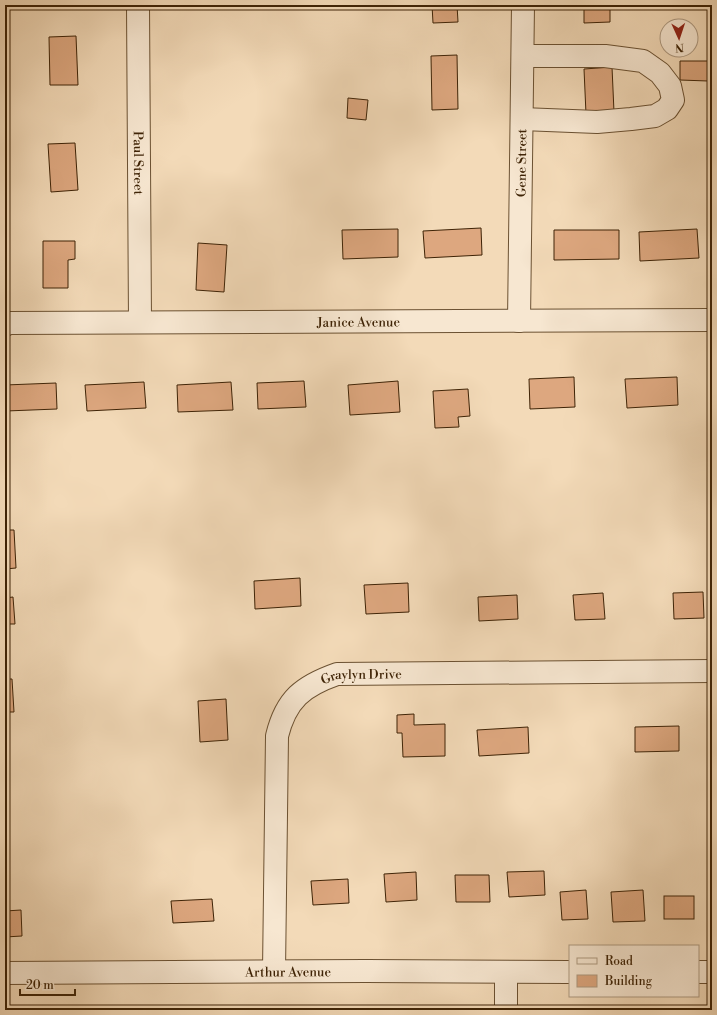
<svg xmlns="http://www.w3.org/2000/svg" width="717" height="1015" font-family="'Libre Bodoni',serif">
  <rect width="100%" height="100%" fill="#f3dab8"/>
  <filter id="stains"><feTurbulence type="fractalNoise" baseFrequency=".005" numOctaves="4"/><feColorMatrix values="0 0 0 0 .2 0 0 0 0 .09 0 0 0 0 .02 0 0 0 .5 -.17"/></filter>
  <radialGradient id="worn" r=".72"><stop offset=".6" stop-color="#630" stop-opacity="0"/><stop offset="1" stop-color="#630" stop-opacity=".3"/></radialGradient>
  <g fill="#dda77f" stroke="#3e2306">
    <polygon points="432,5 457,5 458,22 433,23"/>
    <polygon points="584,5 610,5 610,22 584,23"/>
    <polygon points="76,36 78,85 50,85 49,37"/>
    <polygon points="457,55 458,109 432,110 431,56"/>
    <polygon points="680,61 708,61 708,81 680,80"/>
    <polygon points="612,67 614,112 586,114 584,69"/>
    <polygon points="348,98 368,100 366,120 347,118"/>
    <polygon points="75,143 78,190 51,192 48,144"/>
    <polygon points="481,228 482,255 425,258 423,231"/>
    <polygon points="398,229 398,257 343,259 342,230"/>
    <polygon points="697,229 699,258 640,261 639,232"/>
    <polygon points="554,230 619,230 619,259 554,260"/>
    <polygon points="43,241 75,241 75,259 68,260 68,288 43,288"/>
    <polygon points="198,243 227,245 224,292 196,290"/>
    <rect x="710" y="373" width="2" height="28"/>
    <polygon points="574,377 575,407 530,409 529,379"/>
    <polygon points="677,377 678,405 627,408 625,379"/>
    <polygon points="304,381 306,407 258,409 257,383"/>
    <polygon points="398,381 400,412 350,415 348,385"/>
    <polygon points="144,382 146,408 87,411 85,385"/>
    <polygon points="231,382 233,410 178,412 177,385"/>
    <polygon points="56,383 57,409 6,411 5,385"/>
    <polygon points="468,389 470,416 458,417 459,427 435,428 433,391"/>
    <polygon points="5,530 14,530 16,568 5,569"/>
    <polygon points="300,578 301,606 255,609 254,581"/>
    <polygon points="408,583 409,612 366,614 364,585"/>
    <polygon points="703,592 704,618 674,619 673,593"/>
    <polygon points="603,593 605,619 575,620 573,595"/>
    <polygon points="517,595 518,619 479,621 478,597"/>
    <polygon points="13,597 15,624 5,624 5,598"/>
    <polygon points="5,679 12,679 14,712 5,712"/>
    <polygon points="226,699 228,740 200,742 198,701"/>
    <polygon points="414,714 414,725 445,724 445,756 403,757 402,733 397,733 397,715"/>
    <polygon points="679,726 679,751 635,752 635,727"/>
    <polygon points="528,727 529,753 479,756 477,730"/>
    <polygon points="5,738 8,780 5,780"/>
    <polygon points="5,798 6,798 9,842 5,842"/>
    <polygon points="544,871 545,895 509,897 507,872"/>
    <polygon points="416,872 417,900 386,902 384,874"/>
    <polygon points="455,875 489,875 490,902 456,902"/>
    <polygon points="348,879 349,903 313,905 311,881"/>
    <polygon points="586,890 588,919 562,920 560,892"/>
    <polygon points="643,890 645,921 613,922 611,892"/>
    <rect x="664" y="896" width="30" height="23"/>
    <polygon points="212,899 214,921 173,923 171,901"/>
    <polygon points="21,910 22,936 5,937 5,911"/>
  </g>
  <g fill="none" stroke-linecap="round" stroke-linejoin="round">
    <g stroke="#6b5132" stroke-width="24">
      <g id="minor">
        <path id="s1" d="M138 5 140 322"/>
        <polyline points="522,119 597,122 631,119 655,116 667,109 673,100 670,86 660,73 643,61 605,56 523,56"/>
        <path id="s2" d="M519 321 523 5"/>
        <path id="s3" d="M5 325 9 323 712 320"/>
        <path id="s4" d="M274 971 277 736C286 699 303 686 337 674L712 671"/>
        <polyline points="506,972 506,1010"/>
        <polyline points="698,972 712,972"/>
        <path id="s5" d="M5 973 366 971 570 972"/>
      </g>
    </g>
    <use href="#minor" stroke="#f7e7d1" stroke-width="22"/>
  </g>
  <g text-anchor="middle" stroke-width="4" stroke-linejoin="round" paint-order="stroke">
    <g font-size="13" fill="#3e2306" stroke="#f7e7d1">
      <text dy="5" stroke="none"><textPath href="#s1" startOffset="158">Paul Street</textPath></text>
      <text dy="5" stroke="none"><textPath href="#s2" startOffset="158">Gene Street</textPath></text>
      <text dy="5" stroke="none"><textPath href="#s3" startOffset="354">Janice Avenue</textPath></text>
      <text dy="5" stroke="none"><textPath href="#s4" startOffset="350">Graylyn Drive</textPath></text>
      <text dy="5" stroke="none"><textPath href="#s5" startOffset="283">Arthur Avenue</textPath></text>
    </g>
  </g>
  <rect width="717" height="1015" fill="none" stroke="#f3dab8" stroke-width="20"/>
  <rect x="6" y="6" width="705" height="1003" fill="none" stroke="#3e2306" stroke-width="2"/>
  <rect x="10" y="10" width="697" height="995" fill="none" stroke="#3e2306"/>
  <rect x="569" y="945" width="130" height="52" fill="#f7e7d1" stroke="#ad9980"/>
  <rect x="577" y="958" width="20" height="6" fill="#f7e7d1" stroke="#ad9980"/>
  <text x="605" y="965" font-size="12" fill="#3e2306">Road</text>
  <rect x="577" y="975" width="20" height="12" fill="#dda77f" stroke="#ad9980"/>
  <text x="605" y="985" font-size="12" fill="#3e2306">Building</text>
  <g transform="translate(679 38) rotate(177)"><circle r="19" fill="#f7e7d1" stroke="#ad9980"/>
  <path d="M0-3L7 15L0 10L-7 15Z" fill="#8f2418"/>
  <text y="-6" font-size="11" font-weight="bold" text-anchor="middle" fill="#3e2306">N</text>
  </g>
  <path d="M20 989v6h55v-6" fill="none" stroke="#3e2306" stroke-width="2"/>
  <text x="26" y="989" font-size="12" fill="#3e2306" stroke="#f7e7d1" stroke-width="3" paint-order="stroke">20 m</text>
  <rect width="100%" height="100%" filter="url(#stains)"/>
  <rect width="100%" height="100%" fill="url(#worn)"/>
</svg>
